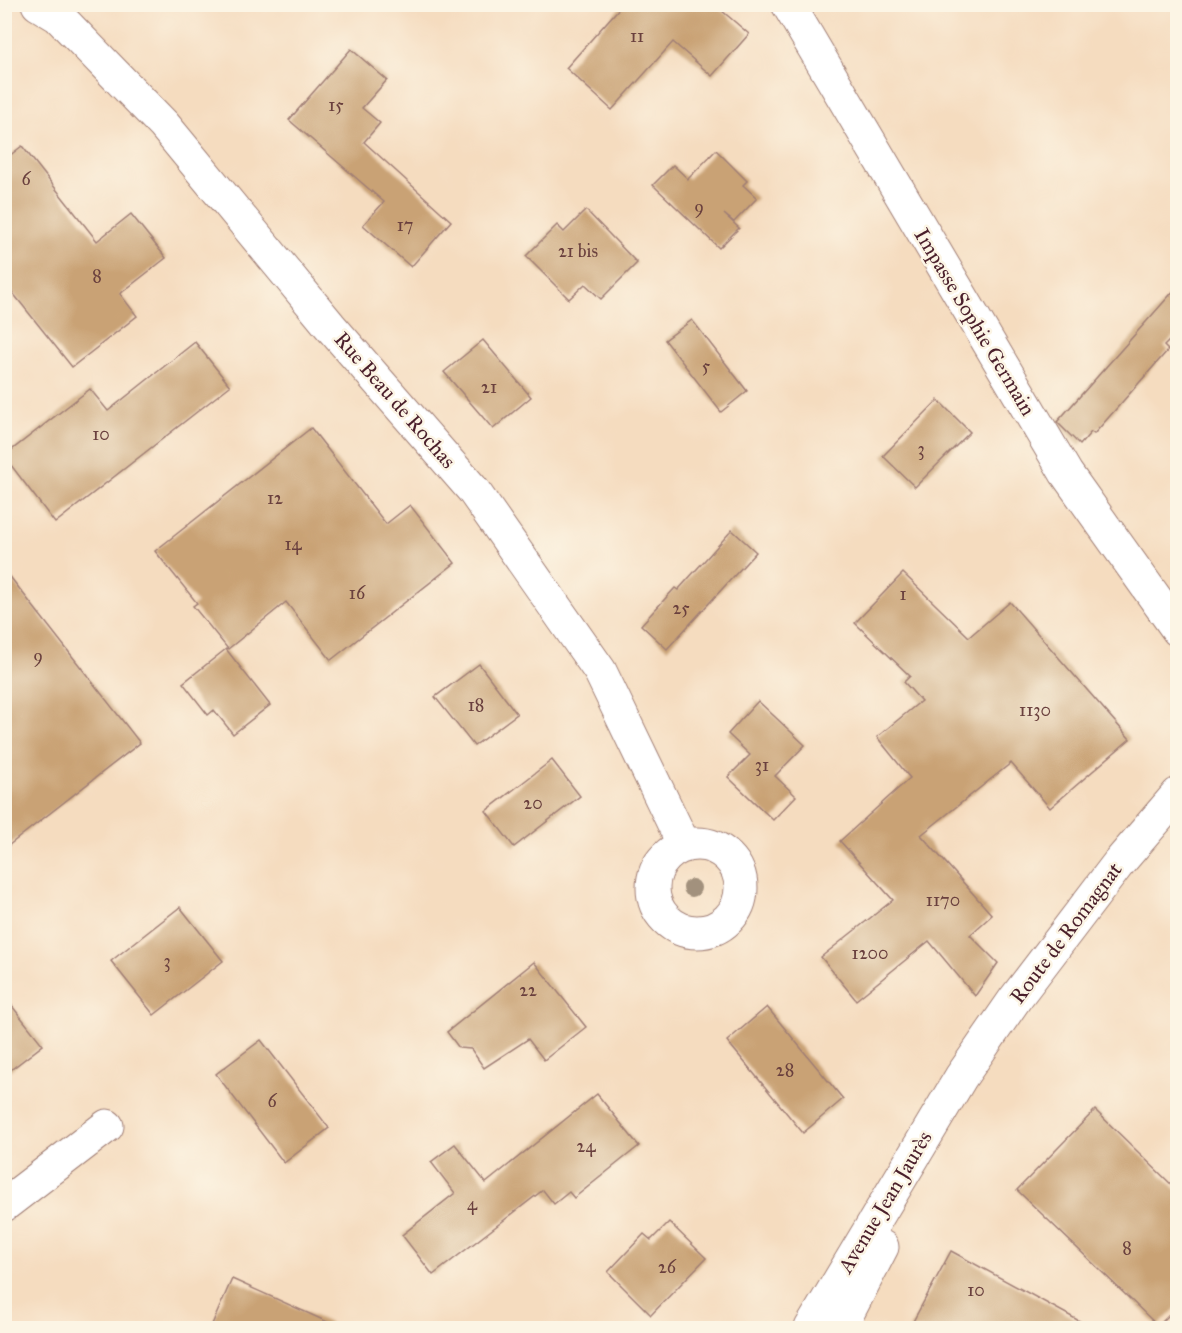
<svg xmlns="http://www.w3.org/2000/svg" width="1182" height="1333" font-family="'IM FELL Great Primer',serif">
  <rect width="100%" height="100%" fill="#fcf5e5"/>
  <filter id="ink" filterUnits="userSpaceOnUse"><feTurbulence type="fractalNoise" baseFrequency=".0167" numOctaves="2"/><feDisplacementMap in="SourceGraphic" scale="12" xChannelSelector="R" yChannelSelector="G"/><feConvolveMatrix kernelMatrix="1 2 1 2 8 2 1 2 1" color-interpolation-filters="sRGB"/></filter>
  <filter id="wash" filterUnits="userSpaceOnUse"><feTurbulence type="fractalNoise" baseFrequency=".008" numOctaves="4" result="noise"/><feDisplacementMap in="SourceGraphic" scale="24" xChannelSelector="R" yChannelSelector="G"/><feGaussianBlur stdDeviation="1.35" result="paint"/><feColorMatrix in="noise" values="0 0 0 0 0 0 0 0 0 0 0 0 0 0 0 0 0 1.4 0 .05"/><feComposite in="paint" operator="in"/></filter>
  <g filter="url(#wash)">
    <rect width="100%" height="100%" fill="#f5dcbf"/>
    <g id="blocks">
      <g fill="#c9a275">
        <polygon points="623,4 714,4 749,34 712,76 673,42 612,110 566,68"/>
        <polygon points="351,49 387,80 362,108 380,123 364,142 451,221 411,267 363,225 384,202 289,120"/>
        <polygon points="22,146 97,241 131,214 166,258 120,294 137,316 72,367 4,282 4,160"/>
        <polygon points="716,150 747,181 743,185 757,198 734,222 724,214 739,228 719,248 653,185 673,165 688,179"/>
        <polygon points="586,210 637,263 601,299 585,284 569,299 526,256 557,225 564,232"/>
        <polygon points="1178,286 1178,332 1164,346 1168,350 1094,434 1091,432 1080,445 1057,422"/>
        <polygon points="692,320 747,391 721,412 665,340"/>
        <polygon points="483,340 531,397 493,429 444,372"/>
        <polygon points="195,342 230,386 55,523 4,456 90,389 108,411"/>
        <polygon points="938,400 970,432 915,487 883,456"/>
        <polygon points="311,428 386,524 410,505 455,563 331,660 286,602 228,649 193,606 197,603 155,551"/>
        <polygon points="732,530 756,552 667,649 641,625 675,588 678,590"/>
        <polygon points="4,569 140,743 4,849"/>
        <polygon points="903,573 969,637 1010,602 1130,739 1050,808 1011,763 921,835 992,915 970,935 998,963 975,996 929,941 856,1000 821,957 893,900 840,841 910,778 877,737 921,701 904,682 910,676 855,623"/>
        <polygon points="226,649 270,705 233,734 214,710 208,715 183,683"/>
        <polygon points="479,664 517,714 474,746 435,697"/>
        <polygon points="758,701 805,745 775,776 796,796 773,820 728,777 750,755 728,734"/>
        <polygon points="552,760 580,796 514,847 486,811"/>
        <polygon points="180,907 223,961 154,1015 111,961"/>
        <polygon points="534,962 586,1027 544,1060 528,1039 484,1068 471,1049 459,1048 447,1032"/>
        <polygon points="4,996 43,1045 4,1075"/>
        <polygon points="767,1007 843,1099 803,1133 727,1041"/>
        <polygon points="261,1040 329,1128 284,1163 216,1074"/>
        <polygon points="597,1094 639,1146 574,1198 569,1192 554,1204 543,1190 433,1275 402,1235 455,1193 431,1162 455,1144 486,1183"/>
        <polygon points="1095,1110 1178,1191 1178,1306 1158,1326 1017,1190"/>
        <polygon points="669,1222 706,1258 651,1315 608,1272 644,1234 651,1240"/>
        <polygon points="951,1251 1094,1329 909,1329"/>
        <polygon points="232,1279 343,1329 210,1329"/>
      </g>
    </g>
  </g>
  <g filter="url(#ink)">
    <use href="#blocks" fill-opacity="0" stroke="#a07e75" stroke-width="1.5"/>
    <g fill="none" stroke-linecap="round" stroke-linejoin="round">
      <g stroke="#a07e75" stroke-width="35">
        <g id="minor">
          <polyline points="38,4 58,16 164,125 330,326 473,490 600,671 684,845"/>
          <polyline points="788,4 1066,473 1178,630"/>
          <circle cx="697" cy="888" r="44"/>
          <polyline points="4,1205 107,1126"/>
        </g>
      </g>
      <g stroke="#a07e75" stroke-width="35">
        <g id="major">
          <polyline points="811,1328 961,1077 1015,999 1118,864 1178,794"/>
          <polyline points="840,1328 882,1247"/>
        </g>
      </g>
      <use href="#minor" stroke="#fff" stroke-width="33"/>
      <use href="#major" stroke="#fff" stroke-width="33"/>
    </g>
    <circle fill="#a2917d" cx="692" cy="888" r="9"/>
  </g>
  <g text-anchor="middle" stroke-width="5" stroke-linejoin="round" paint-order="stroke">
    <g font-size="18" fill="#6a403e">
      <text x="637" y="42">11</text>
      <text x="336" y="111">15</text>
      <text x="26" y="185">6</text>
      <text x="699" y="213">9</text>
      <text x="405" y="231">17</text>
      <text x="578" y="257">21 bis</text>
      <text x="97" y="282">8</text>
      <text x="706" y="372">5</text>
      <text x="489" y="393">21</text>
      <text x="101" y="440">10</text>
      <text x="921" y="455">3</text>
      <text x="275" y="504">12</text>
      <text x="293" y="550">14</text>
      <text x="357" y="599">16</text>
      <text x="903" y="600">1</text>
      <text x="681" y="614">25</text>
      <text x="38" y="662">9</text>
      <text x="476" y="711">18</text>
      <text x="1035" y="716">1130</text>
      <text x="762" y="771">31</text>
      <text x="533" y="809">20</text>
      <text x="943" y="906">1170</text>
      <text x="870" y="959">1200</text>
      <text x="167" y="967">3</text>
      <text x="528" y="996">22</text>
      <text x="785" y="1076">28</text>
      <text x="272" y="1107">6</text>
      <text x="586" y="1152">24</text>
      <text x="472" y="1210">4</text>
      <text x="1127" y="1254">8</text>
      <text x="667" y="1273">26</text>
      <text x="976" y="1296">10</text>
    </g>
    <g font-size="21" fill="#4a1f2b" stroke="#fcf5e5">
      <text transform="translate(975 322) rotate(59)" y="7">Impasse Sophie Germain</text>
      <text transform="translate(395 400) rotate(49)" y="7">Rue Beau de Rochas</text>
      <text transform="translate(1066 933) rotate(-53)" y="7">Route de Romagnat</text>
      <text transform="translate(885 1202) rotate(-59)" y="7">Avenue Jean Jaurès</text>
    </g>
  </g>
  <rect width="1182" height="1333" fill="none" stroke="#fcf5e5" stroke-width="24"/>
</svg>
